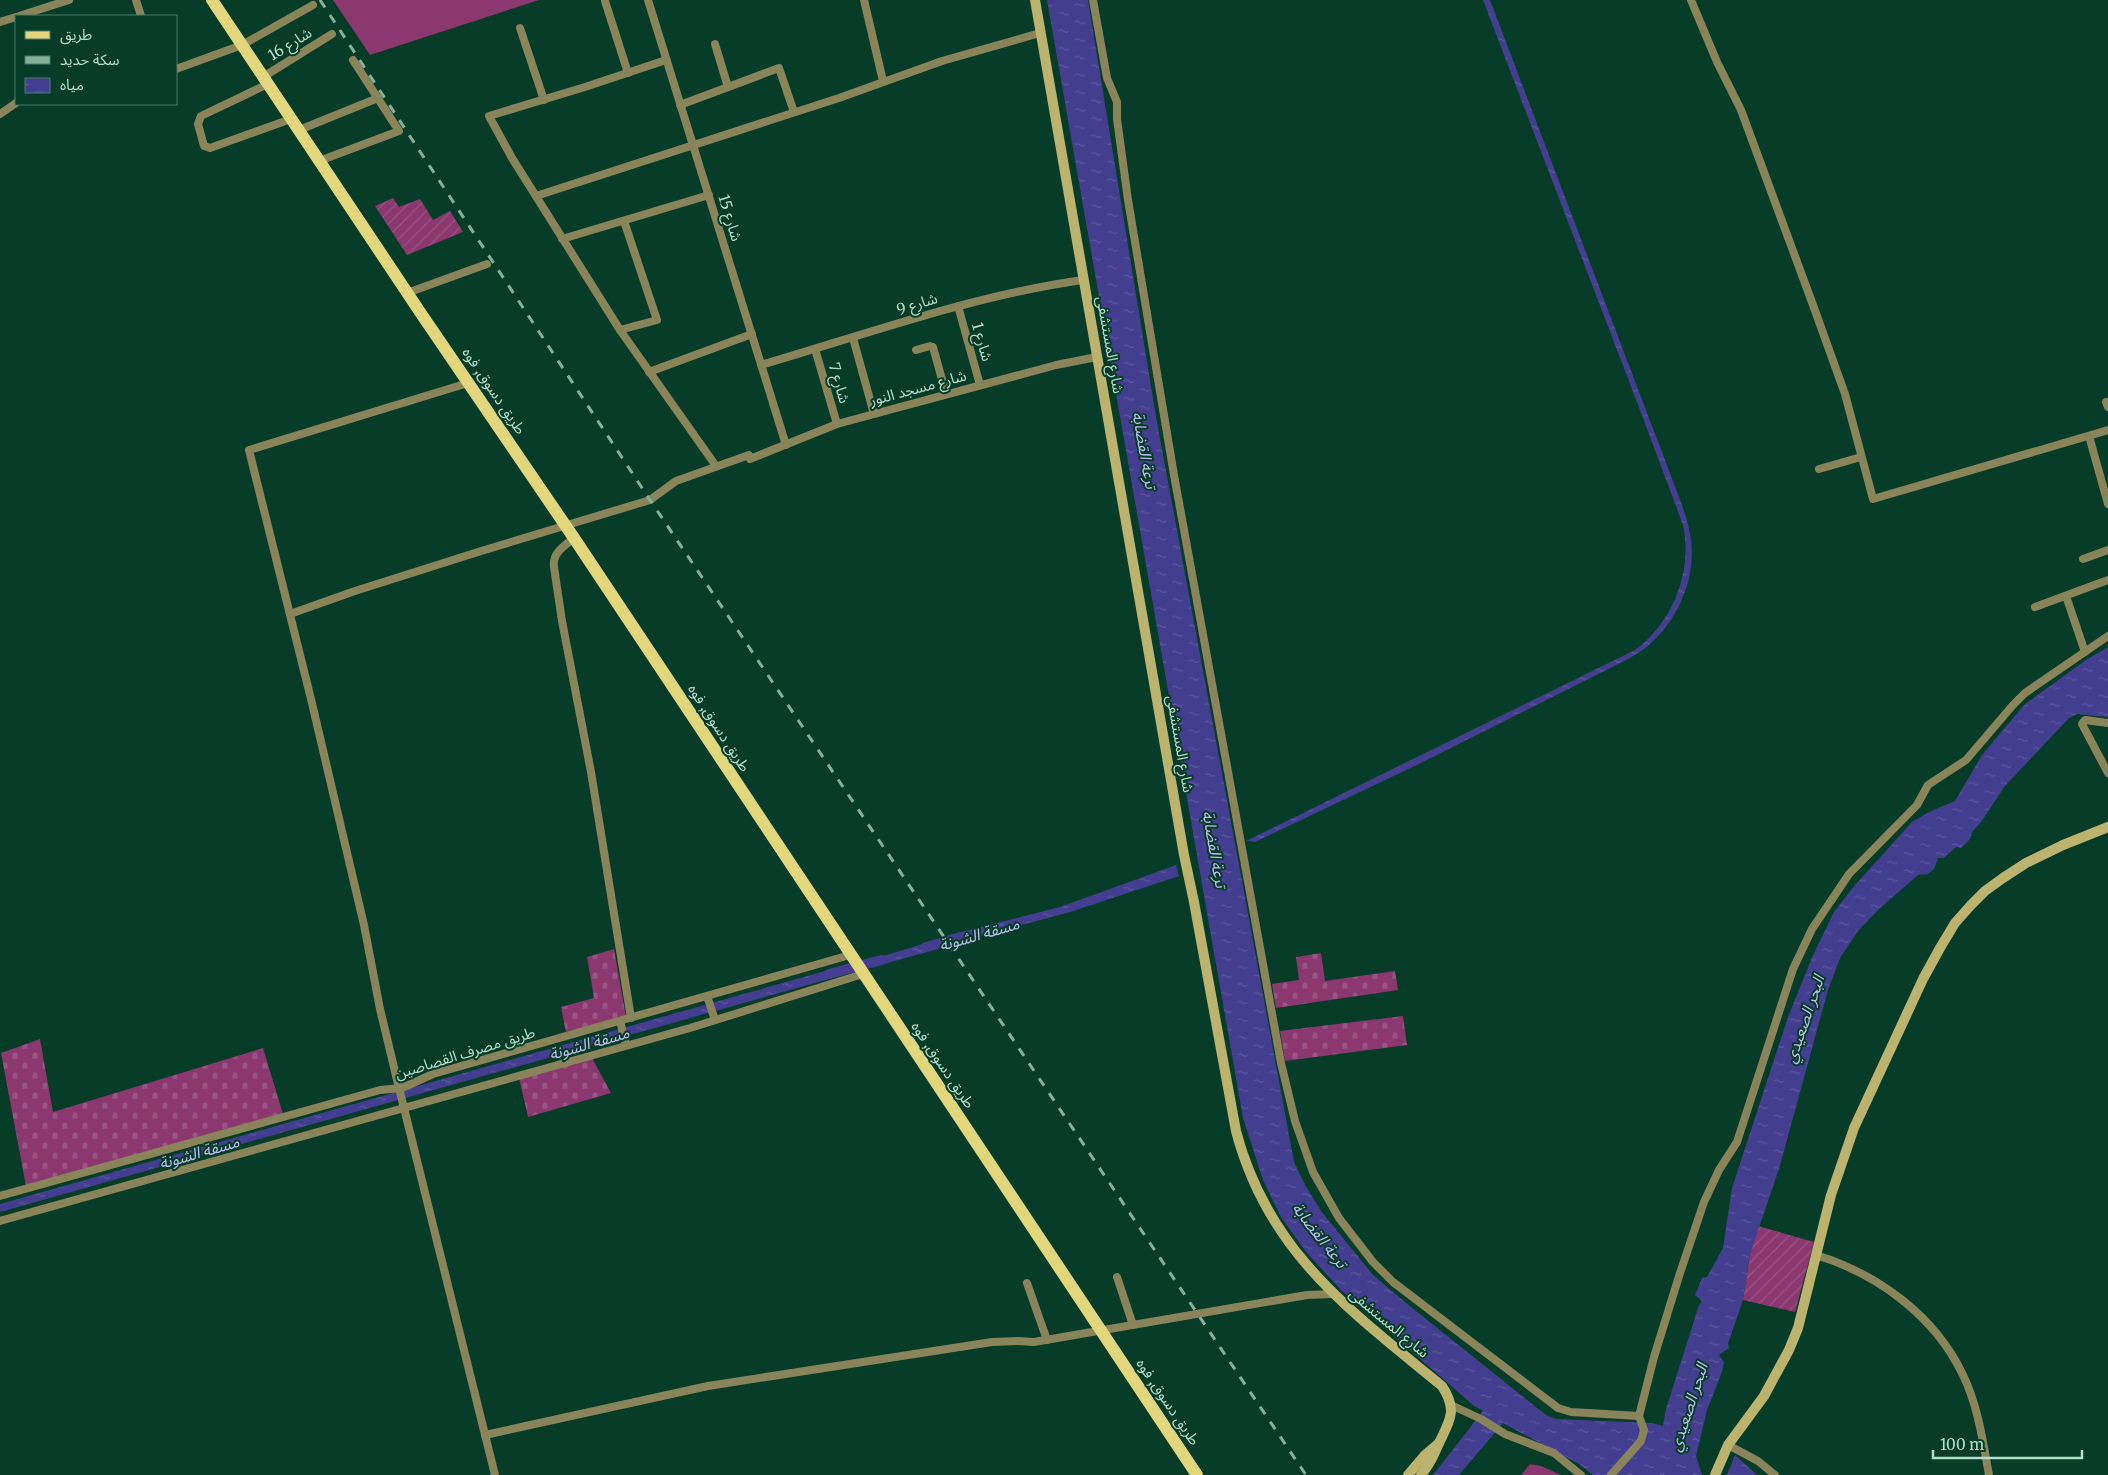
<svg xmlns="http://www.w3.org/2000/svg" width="2108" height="1475" font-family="Merriweather,'Noto Sans Arabic',serif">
  <defs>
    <pattern id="cemetery-stones" width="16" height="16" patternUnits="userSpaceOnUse" patternTransform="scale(1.25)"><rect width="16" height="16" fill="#8a386f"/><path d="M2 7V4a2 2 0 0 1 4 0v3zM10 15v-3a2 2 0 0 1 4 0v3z" fill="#985482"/></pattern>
    <pattern id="garden-furrows" width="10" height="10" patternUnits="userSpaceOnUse" patternTransform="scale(1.25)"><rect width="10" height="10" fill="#8a386f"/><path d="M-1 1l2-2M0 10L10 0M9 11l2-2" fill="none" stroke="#985482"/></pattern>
    <pattern id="water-ripples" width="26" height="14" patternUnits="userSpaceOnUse" patternTransform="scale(1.25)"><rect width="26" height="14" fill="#443e90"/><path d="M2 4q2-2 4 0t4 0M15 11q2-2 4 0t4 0" fill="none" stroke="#5d599e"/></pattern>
  </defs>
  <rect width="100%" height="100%" fill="#073c28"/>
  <g fill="#8a386f">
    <polygon points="333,0 539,0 370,55"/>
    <polygon points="1530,1464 1541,1466 1561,1475 1521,1475"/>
  </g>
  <g fill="url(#cemetery-stones)">
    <polygon points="614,949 626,1017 566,1032 561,1007 594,998 587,957"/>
    <polygon points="1321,953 1325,981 1395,971 1398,990 1276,1008 1272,984 1299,980 1296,957"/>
    <polygon points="1403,1016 1407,1045 1285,1061 1280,1031"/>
    <polygon points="40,1039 53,1112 263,1048 283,1114 26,1186 1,1053"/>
    <polygon points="592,1058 611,1093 528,1117 519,1078"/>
  </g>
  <g fill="url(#garden-furrows)">
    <polygon points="393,198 399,207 420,199 433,220 450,211 463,232 407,255 375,206"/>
    <polygon points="1758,1226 1814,1242 1795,1312 1743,1300 1750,1254"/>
  </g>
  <g fill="url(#water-ripples)">
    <polygon points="1047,0 1088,0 1156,417 1294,1162 1305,1185 1321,1211 1373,1275 1411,1307 1546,1415 1556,1419 1652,1423 1663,1426 1666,1409 1699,1305 1702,1301 1695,1295 1702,1278 1707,1277 1723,1248 1732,1188 1788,1017 1813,955 1834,912 1855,885 1912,822 1929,812 1955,801 1982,755 2025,704 2086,660 2108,647 2108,717 2077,714 2069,718 2005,786 1981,822 1972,832 1970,839 1961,848 1956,847 1944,858 1938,858 1934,869 1928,874 1918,875 1879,909 1858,931 1840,958 1828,990 1779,1169 1750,1254 1743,1300 1733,1329 1728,1344 1729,1348 1719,1355 1724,1362 1722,1372 1707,1410 1696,1456 1702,1475 1593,1475 1579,1464 1503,1423 1459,1475 1433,1475 1483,1411 1473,1405 1341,1290 1306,1252 1281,1217 1263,1180 1243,1118"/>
    <path d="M1483 0H1490L1679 497C1683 509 1688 521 1690 534 1698 574 1679 619 1649 645 1644 650 1636 654 1630 658L1419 764 1255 842 1246 841 1635 650C1673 622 1693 571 1683 525L1637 402Z"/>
    <polygon points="1176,865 1179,876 1070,912 962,941 954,942 950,935 1060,907"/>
    <polygon points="936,940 941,948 870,968 867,961"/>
    <polygon points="839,967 843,975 0,1212 0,1204"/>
    <polygon points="1735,1455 1757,1475 1727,1475"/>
  </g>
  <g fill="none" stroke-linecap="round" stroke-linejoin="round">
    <g stroke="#443e90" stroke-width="10">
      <polyline points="926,947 965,936"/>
      <polyline points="829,974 881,960"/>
    </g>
    <g stroke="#89845a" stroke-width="8">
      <polyline points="136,0 141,16"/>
      <polyline points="648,0 786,445"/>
      <polyline points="864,0 883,81"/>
      <polyline points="1093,0 1107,78 1117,102 1117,119 1128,200 1174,475 1281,1063 1295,1121 1313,1172 1339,1218 1373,1262 1393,1282 1558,1408 1571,1412 1639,1416"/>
      <polyline points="1691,0 1717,62 1741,110 1813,305 1845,394 1873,499 2108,430"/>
      <polyline points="605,1 628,73"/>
      <polyline points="19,16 69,0"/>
      <polyline points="0,22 16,17"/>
      <polyline points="520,28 544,100"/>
      <polyline points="715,44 728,87"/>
      <polyline points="666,60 585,87 489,116 512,158 620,330 716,466"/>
      <polyline points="176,69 242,45 313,5"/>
      <polyline points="263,77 332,34"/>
      <polyline points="268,84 201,116 198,124 204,146 210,148 291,119"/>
      <polyline points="680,105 779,68 794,112"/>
      <polyline points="0,114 16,103"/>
      <polyline points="299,130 378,98"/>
      <polyline points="319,161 399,131 353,60"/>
      <polyline points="536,196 839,98 942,61 1040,33"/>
      <polyline points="562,239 709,195"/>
      <polyline points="407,293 487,264"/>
      <polyline points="958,306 980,385"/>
      <polyline points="620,330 657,320 624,221"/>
      <polyline points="853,338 874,414"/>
      <polyline points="815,349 837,424"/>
      <polyline points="916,350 930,346 933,347 946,394"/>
      <path d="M761 365C867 334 974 295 1083 280"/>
      <polyline points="649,372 752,334"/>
      <polyline points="468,383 249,450 311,699 364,925 380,1009 399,1088 495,1475"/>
      <polyline points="2106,402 2108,407"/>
      <polyline points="2089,436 2108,504"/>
      <polyline points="750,459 837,424 1056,365 1097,357"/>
      <polyline points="1819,469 1861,457"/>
      <path d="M574 538C564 546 552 553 554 567L562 621 591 772 631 1018"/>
      <polyline points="2083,559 2108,550"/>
      <polyline points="2066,596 2085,652"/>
      <polyline points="2035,607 2108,580"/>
      <polyline points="290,614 355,591 478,552 650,500 676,481 749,455"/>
      <polyline points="2108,723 2085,720 2082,724 2108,773"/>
      <polyline points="707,996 715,1020"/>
      <polyline points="620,1021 626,1045"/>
      <polyline points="0,1196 380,1090 402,1088 433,1074 850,955"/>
      <polyline points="0,1221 690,1028 863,974"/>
      <path d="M1816 1255C1878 1274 1935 1316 1963 1375 1978 1406 1983 1442 1989 1475"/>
      <polyline points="1117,1277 1133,1325"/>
      <polyline points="1027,1283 1047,1340"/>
      <polyline points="1451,1405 1481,1419 1505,1434 1554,1453 1581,1475"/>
      <polyline points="485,1435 708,1386 992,1342 1018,1341 1034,1342 1307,1295 1333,1294"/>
      <polyline points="1728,1445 1758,1461 1775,1475"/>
      <polyline points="1611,1475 1641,1441 1644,1430 1639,1416 1654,1357 1680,1273 1704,1202 1719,1170 1737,1142 1793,969 1812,929 1849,874 1917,805 1928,785 1966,760 2013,705 2025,693 2108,636"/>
    </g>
    <g stroke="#bbb36e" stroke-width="10">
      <path d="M1035 0 1184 855 1194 902 1236 1131C1268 1253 1351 1311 1442 1386 1457 1409 1451 1419 1440 1441 1433 1456 1432 1461 1421 1475"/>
      <polyline points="1408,1475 1425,1455 1439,1443"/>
      <polyline points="1715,1475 1728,1445 1764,1396 1789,1350 1798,1328 1831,1195 1854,1128 1923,979 1940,948 1955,923 1971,905 1985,891 2003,878 2026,863 2063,845 2108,827"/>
    </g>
    <polyline stroke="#e2d67c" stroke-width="12" points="212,0 422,315 574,538 1197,1475"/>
    <polyline stroke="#84b19b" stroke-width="3" stroke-dasharray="9 9" stroke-linecap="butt" points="320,0 650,500 1306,1475"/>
  </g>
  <g text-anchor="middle" stroke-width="4" stroke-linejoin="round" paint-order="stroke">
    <g font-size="15" fill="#b4dec8" stroke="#073c28">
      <text transform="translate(290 44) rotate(-32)" y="5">شارع 16</text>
      <text transform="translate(730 218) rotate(73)" y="5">شارع 15</text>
      <text transform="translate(917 304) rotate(-17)" y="5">شارع 9</text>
      <text transform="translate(982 342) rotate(74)" y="5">شارع 1</text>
      <text transform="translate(1110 345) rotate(80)" y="5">شارع المستشفى</text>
      <text transform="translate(839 383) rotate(74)" y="5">شارع 7</text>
      <text transform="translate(918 388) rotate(-15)" y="5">شارع مسجد النور</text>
      <text transform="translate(494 391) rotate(56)" y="5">طريق دسوق, فوه</text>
      <text transform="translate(719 728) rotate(57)" y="5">طريق دسوق, فوه</text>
      <text transform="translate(1180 744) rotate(80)" y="5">شارع المستشفى</text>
      <text transform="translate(465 1053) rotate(-17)" y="5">طريق مصرف القصاصين</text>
      <text transform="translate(943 1065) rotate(56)" y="5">طريق دسوق, فوه</text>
      <text transform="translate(1389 1323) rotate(40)" y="5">شارع المستشفى</text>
      <text transform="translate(1168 1402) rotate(56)" y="5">طريق دسوق, فوه</text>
    </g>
    <g font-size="16" font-style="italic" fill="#bcbfed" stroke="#073c28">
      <text transform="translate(1145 450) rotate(80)" y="6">ترعة القضابة</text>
      <text transform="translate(1215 849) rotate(80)" y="6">ترعة القضابة</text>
      <text transform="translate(979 934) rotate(-16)" y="6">مسقة الشونة</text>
      <text transform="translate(1804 1019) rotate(-71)" y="6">البحر الصعيدي</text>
      <text transform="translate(589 1043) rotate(-16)" y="6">مسقة الشونة</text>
      <text transform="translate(199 1152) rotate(-16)" y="6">مسقة الشونة</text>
      <text transform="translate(1320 1235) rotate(52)" y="6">ترعة القضابة</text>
      <text transform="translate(1688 1407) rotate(-72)" y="6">البحر الصعيدي</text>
    </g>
  </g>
  <rect x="15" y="15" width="162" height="90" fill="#073c28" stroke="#4c7d68"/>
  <rect x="25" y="31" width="25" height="8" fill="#e2d67c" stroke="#4c7d68"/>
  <text x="60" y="40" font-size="15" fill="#b4dec8">طريق</text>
  <rect x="25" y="56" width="25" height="8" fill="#84b19b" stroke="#4c7d68"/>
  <text x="60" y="65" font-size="15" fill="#b4dec8">سكة حديد</text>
  <rect x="25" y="78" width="25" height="15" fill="url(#water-ripples)" stroke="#4c7d68"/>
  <text x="60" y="90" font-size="15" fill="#b4dec8">مياه</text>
  <path d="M1933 1450v8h149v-8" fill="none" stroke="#b4dec8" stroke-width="2.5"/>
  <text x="1940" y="1450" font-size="15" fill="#b4dec8" stroke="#073c28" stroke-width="4" paint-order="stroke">100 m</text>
</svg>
